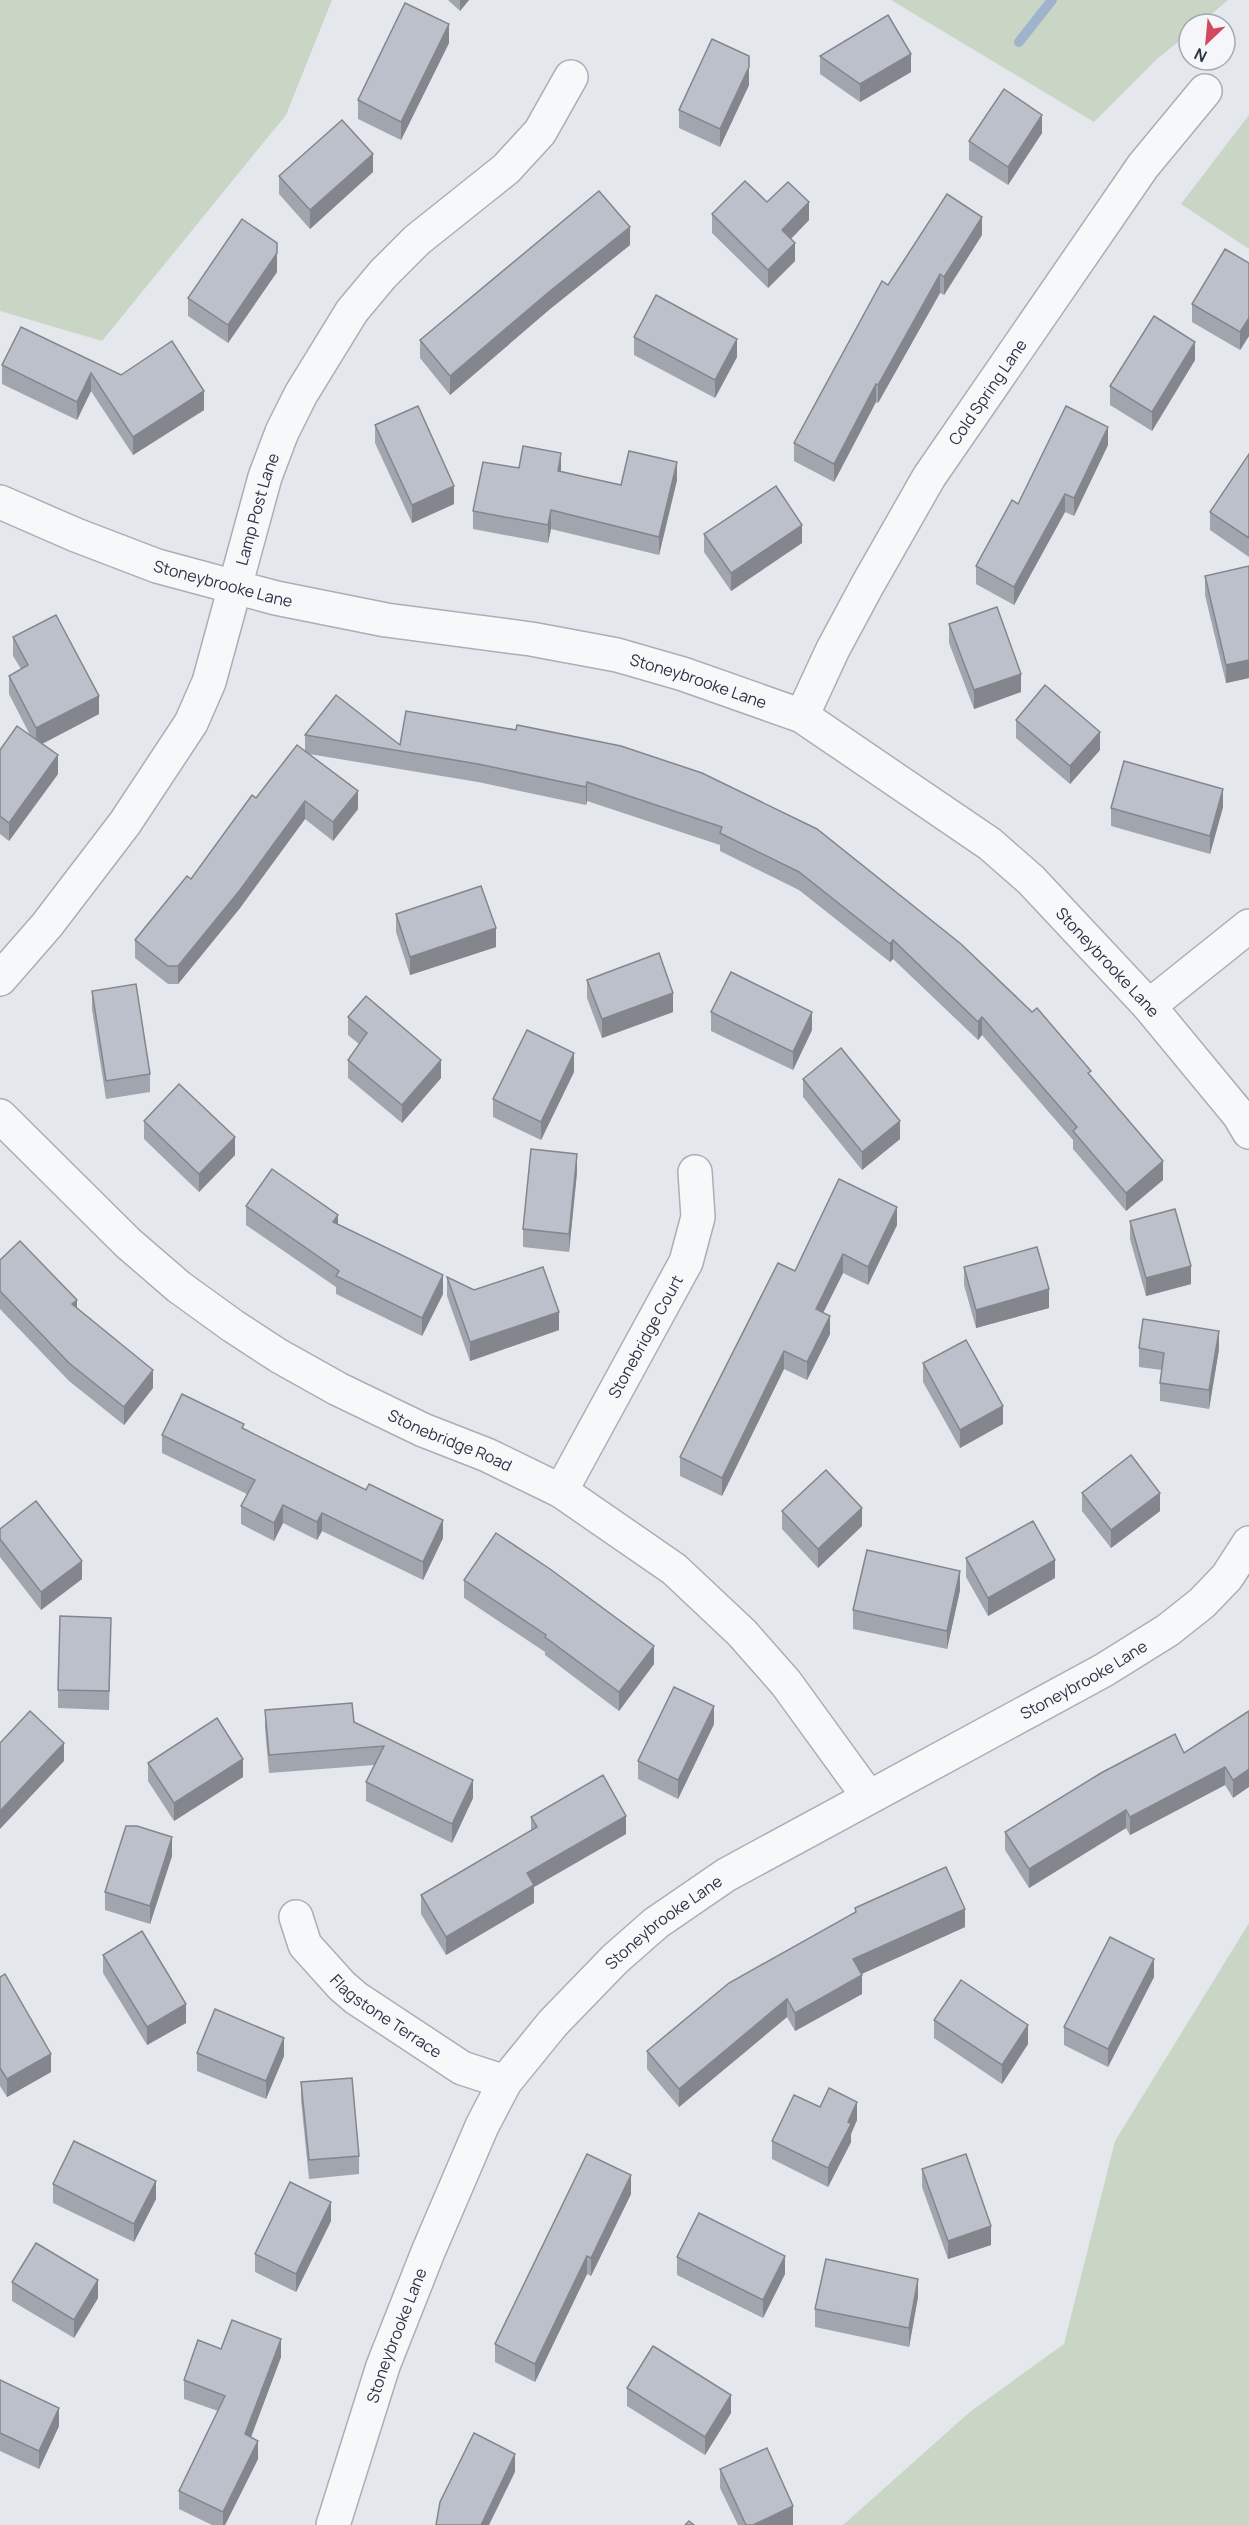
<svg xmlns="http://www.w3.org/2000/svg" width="1249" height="2525" font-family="Manrope,sans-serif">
  <rect width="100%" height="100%" fill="#e4e7ec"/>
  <g fill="#c9d6c5">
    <polygon points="0,0 332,0 286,115 102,341 0,311"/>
    <polygon points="891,0 1228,0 1200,24 1189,24 1189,33 1157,59 1094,122"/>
    <polygon points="1249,115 1249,249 1181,204"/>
    <polygon points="1249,1923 1249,2525 843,2525 971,2411 1064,2344 1115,2141"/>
  </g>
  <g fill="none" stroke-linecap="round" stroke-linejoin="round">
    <polyline stroke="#9fb4cc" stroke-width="10" points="1019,42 1052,0"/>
    <g stroke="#a9aeb7" stroke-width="36">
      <g id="minor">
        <path id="s1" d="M0 502 76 535 157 566 276 598 386 620 531 639 617 655 683 674 802 716 990 844 1031 880 1149 1006 1239 1115 1249 1132"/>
        <path id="s2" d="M802 716 833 649 868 584 929 477 1143 166 1205 91"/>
        <path id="s3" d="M0 979 47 925 125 823 191 723 209 682 265 477 282 432 301 394 352 311 383 274 417 240 506 169 540 132 571 77"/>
        <polyline points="1149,1006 1249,926"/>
        <path id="s4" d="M0 1116 128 1243 179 1287 233 1326 279 1356 338 1389 423 1430 487 1455 561 1491 674 1569 742 1633 786 1683 868 1796"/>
        <path id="s5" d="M561 1491 686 1262 698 1217 695 1172"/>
        <path id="s6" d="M296 1917 305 1945 342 1986 356 1998 462 2068 505 2082"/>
        <path id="s7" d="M333 2525 383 2366 428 2252 482 2126 505 2082 553 2023 615 1959 656 1923 726 1875 1104 1670 1168 1630 1202 1603 1227 1577 1249 1543"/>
      </g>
    </g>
    <use href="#minor" stroke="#f7f8fa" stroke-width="33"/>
  </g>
  <g fill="#a1a5ae">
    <polygon points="448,0 469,0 460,11"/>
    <polygon points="449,43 401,140 358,119 358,100"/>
    <polygon points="820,56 911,72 860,102 820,74"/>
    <polygon points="749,85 720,147 679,128 679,110"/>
    <polygon points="1042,133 1008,185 969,160 969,141"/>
    <polygon points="373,172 310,229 279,194 279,176"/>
    <polygon points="767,202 809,220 791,239 795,261 768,288 712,233 712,214"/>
    <polygon points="982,235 944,295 940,293 878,403 876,402 834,482 794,461 794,443 888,285"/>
    <polygon points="630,245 550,309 450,395 420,358 420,340"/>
    <polygon points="1249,263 1249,336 1240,350 1192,322 1192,304"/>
    <polygon points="277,272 228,343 188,316 188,298"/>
    <polygon points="634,337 737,357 715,398 634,355"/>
    <polygon points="1195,360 1152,431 1110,405 1110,386"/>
    <polygon points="2,365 121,375 204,410 133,455 91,391 77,420 2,384"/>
    <polygon points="375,425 454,504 412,523 375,443"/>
    <polygon points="1108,445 1074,516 1065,512 1014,605 976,584 976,566 1018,504"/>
    <polygon points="1249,454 1249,557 1210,530 1210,512"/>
    <polygon points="519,468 561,471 621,485 677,480 659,555 551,529 548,543 473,529 473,511"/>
    <polygon points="704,534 802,543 731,591 704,552"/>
    <polygon points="1249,566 1249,678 1226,683 1205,595 1205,576"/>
    <polygon points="949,624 1021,692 974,709 949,643"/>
    <polygon points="13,637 99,714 42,744 58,774 9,841 0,834 0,750 30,735 9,694 9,676 21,669 13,656"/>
    <polygon points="1016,720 1100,750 1070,784 1016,738"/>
    <polygon points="516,730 621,746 1091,1077 1163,1180 1126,1211 1073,1149 1073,1140 982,1035 978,1040 893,959 890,962 799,890 720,851 720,845 587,801 586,805 478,782 309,754 358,809 333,841 305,819 240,908 178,984 168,984 135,958 135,940 191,879 256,798 305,750 305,735 400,745"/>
    <polygon points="1223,807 1210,854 1111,826 1111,808"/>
    <polygon points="396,914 496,947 410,975 396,932"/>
    <polygon points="587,980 673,1012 602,1038 587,998"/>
    <polygon points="92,991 150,1074 150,1092 106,1099 92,1009"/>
    <polygon points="711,1012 812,1030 793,1070 711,1031"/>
    <polygon points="348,1017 441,1078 402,1123 348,1078 348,1060 359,1044 348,1035"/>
    <polygon points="574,1072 541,1140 493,1117 493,1099"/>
    <polygon points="803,1079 900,1139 862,1170 803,1097"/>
    <polygon points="144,1121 235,1155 199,1192 144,1139"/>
    <polygon points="577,1172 569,1252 523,1247 523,1229"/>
    <polygon points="246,1206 338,1224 443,1294 422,1336 336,1294 336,1287 246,1225"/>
    <polygon points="1130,1221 1191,1284 1146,1296 1130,1239"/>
    <polygon points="897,1225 868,1285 843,1273 823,1313 830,1334 807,1380 784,1369 722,1496 680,1476 680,1457 795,1271"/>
    <polygon points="0,1260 77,1308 153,1388 124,1425 69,1381 0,1309"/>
    <polygon points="964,1267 1049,1308 976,1328 964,1285"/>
    <polygon points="447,1277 559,1330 470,1361 447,1296"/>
    <polygon points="1139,1348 1219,1349 1209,1409 1160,1401 1160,1383 1162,1370 1139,1367"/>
    <polygon points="923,1363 1003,1424 960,1448 923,1382"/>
    <polygon points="244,1428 443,1538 423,1580 322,1531 317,1540 283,1523 274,1541 241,1524 241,1506 247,1494 162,1453 162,1435"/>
    <polygon points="1082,1493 1160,1511 1111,1548 1082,1511"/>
    <polygon points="782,1511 862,1526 818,1568 782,1529"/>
    <polygon points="0,1539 82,1579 41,1610 0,1557"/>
    <polygon points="966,1558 1055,1578 988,1616 966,1577"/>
    <polygon points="464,1580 654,1664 619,1711 545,1655 545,1652 464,1598"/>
    <polygon points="960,1590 947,1649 853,1629 853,1610"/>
    <polygon points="111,1636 109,1710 58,1708 58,1690"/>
    <polygon points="265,1710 354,1722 473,1798 452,1843 366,1801 366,1782 374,1765 269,1773 265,1728"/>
    <polygon points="1249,1711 1233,1798 1225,1785 1130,1835 1126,1828 1029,1888 1005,1850 1005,1832 1184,1753"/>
    <polygon points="714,1724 678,1799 638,1779 638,1761"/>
    <polygon points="148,1763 243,1777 174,1821 148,1781"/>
    <polygon points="531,1817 626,1834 534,1887 534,1903 446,1955 421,1914 421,1895 531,1830"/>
    <polygon points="172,1856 150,1924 105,1910 105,1892"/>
    <polygon points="855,1908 965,1927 861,1974 862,1994 795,2031 787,2017 679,2107 647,2069 647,2051 855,1913"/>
    <polygon points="103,1955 186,2023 147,2045 103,1973"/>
    <polygon points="0,1977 51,2072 7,2097 0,2086"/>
    <polygon points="1154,1977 1108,2067 1064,2045 1064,2027"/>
    <polygon points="934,2020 1028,2044 1002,2084 934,2038"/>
    <polygon points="197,2053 284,2056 266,2099 197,2071"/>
    <polygon points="301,2082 359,2156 359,2174 309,2179 301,2100"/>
    <polygon points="820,2107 857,2120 851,2134 851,2142 828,2187 772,2159 772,2141"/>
    <polygon points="922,2169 991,2245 948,2259 922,2187"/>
    <polygon points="53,2184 156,2199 134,2242 53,2203"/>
    <polygon points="631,2194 591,2276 587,2274 535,2382 495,2362 495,2344"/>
    <polygon points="331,2221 296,2292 255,2272 255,2254"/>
    <polygon points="677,2257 785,2274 763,2318 677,2275"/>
    <polygon points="12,2282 98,2298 74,2338 12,2301"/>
    <polygon points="918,2297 909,2347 815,2327 815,2309"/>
    <polygon points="221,2349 281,2357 251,2437 258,2459 225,2525 212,2525 179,2509 179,2491 218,2411 184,2399 184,2380"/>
    <polygon points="0,2380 59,2426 39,2469 0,2451"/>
    <polygon points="627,2388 731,2413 705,2455 627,2406"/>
    <polygon points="720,2469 793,2525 738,2525 720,2488"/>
  </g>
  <g fill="#83868d">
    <polygon points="460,0 469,0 460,11"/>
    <polygon points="449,24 449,43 401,140 401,122"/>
    <polygon points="911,54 911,72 860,102 860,84"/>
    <polygon points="749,67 749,85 720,147 720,129"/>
    <polygon points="1042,115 1042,133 1008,185 1008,167"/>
    <polygon points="373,154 373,172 310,229 310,210"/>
    <polygon points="809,202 809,220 782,248 782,230"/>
    <polygon points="982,217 982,235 944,295 944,277"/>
    <polygon points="630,227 630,245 550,309 450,395 450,376 550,291"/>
    <polygon points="795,243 795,261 768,288 768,270"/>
    <polygon points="277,253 277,272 228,343 228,325"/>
    <polygon points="940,274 940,293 878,403 878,385"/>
    <polygon points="1249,318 1249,336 1240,350 1240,332"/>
    <polygon points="737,339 737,357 715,398 715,380"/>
    <polygon points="1195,342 1195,360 1152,431 1152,412"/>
    <polygon points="91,373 91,391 77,420 77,402"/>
    <polygon points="876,384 876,402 834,482 834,464"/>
    <polygon points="204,391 204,410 133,455 133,437"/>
    <polygon points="1108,427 1108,445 1074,516 1074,498"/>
    <polygon points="561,453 561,471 558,471"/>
    <polygon points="677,462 677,480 659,555 659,537"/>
    <polygon points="454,486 454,504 412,523 412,505"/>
    <polygon points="1065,494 1065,512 1014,605 1014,587"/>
    <polygon points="551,510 551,529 548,543 548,525"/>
    <polygon points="802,525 802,543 731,591 731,573"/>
    <polygon points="1249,660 1249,678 1226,683 1226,665"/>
    <polygon points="1021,674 1021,692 974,709 974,690"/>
    <polygon points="99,696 99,714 36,747 36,728"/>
    <polygon points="1100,732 1100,750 1070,784 1070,766"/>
    <polygon points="58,755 58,774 9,841 9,823"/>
    <polygon points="587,782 587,801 586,805 586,787"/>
    <polygon points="1223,789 1223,807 1210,854 1210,836"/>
    <polygon points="358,791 358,809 333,841 333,822"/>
    <polygon points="305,801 305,819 240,908 178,984 178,966"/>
    <polygon points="496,928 496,947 410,975 410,957"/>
    <polygon points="893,940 893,959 890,962 890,944"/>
    <polygon points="673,993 673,1012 602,1038 602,1019"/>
    <polygon points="812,1012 812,1030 793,1070 793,1052"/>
    <polygon points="982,1017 982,1035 978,1040 978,1022"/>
    <polygon points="574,1053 574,1072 541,1140 541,1122"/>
    <polygon points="441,1060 441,1078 402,1123 402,1105"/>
    <polygon points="900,1121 900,1139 862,1170 862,1152"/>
    <polygon points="235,1137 235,1155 199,1192 199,1174"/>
    <polygon points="577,1154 577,1172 569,1252 569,1234"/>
    <polygon points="1163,1161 1163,1180 1126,1211 1126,1193"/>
    <polygon points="897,1207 897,1225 868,1285 868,1267"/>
    <polygon points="338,1215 338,1233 333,1222"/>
    <polygon points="843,1254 843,1273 816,1327 816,1309"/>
    <polygon points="1191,1266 1191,1284 1146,1296 1146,1278"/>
    <polygon points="443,1275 443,1294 422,1336 422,1318"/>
    <polygon points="1049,1289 1049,1308 976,1328 976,1310"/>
    <polygon points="77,1300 77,1318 72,1304"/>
    <polygon points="559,1312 559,1330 470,1361 470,1342"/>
    <polygon points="830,1316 830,1334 807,1380 807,1362"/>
    <polygon points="1219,1331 1219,1349 1209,1409 1209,1390"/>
    <polygon points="784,1351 784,1369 722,1496 722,1478"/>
    <polygon points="153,1370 153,1388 124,1425 124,1407"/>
    <polygon points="1003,1406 1003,1424 960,1448 960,1430"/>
    <polygon points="1160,1493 1160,1511 1111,1548 1111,1530"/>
    <polygon points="283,1505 283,1523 274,1541 274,1523"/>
    <polygon points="862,1508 862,1526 818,1568 818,1549"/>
    <polygon points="322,1513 322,1531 317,1540 317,1522"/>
    <polygon points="443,1520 443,1538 423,1580 423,1562"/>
    <polygon points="1055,1560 1055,1578 988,1616 988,1598"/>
    <polygon points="82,1561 82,1579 41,1610 41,1592"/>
    <polygon points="960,1571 960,1590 947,1649 947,1631"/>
    <polygon points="654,1646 654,1664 619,1711 619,1692"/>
    <polygon points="714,1706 714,1724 678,1799 678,1780"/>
    <polygon points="64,1743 64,1761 0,1829 0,1811"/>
    <polygon points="243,1759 243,1777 174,1821 174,1803"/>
    <polygon points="1225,1767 1225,1785 1130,1835 1130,1817"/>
    <polygon points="1249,1769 1249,1787 1233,1798 1233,1780"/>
    <polygon points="473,1780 473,1798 452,1843 452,1824"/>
    <polygon points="1126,1810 1126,1828 1029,1888 1029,1869"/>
    <polygon points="626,1816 626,1834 534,1887 534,1903 446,1955 446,1937 527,1873"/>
    <polygon points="172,1837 172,1856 150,1924 150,1906"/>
    <polygon points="965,1909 965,1927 853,1978 853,1959"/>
    <polygon points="1154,1959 1154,1977 1108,2067 1108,2049"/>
    <polygon points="862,1975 862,1994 795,2031 795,2013"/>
    <polygon points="787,1999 787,2017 679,2107 679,2089"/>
    <polygon points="186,2004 186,2023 147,2045 147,2027"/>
    <polygon points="1028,2025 1028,2044 1002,2084 1002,2065"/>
    <polygon points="284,2038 284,2056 266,2099 266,2081"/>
    <polygon points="51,2054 51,2072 7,2097 7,2079"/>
    <polygon points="857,2102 857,2120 851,2134 851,2142 828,2187 828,2168 848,2122"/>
    <polygon points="631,2175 631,2194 591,2276 591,2258"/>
    <polygon points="156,2181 156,2199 134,2242 134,2224"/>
    <polygon points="331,2202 331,2221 296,2292 296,2274"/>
    <polygon points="991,2226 991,2245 948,2259 948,2241"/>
    <polygon points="587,2256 587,2274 535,2382 535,2364"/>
    <polygon points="785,2256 785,2274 763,2318 763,2300"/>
    <polygon points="918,2279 918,2297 909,2347 909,2328"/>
    <polygon points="98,2280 98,2298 74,2338 74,2320"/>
    <polygon points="281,2339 281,2357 245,2453 245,2434"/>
    <polygon points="731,2395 731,2413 705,2455 705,2437"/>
    <polygon points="59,2408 59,2426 39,2469 39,2451"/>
    <polygon points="258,2441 258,2459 225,2525 223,2525 223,2512"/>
    <polygon points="515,2454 515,2472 489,2525 481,2525"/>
    <polygon points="793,2506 793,2525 753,2525"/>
  </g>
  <g fill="#bbc0ca" stroke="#83868d" stroke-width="1.5">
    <polygon points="405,3 449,24 401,122 358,100"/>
    <polygon points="888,15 911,54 860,84 820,56"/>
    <polygon points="712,39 749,56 749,67 720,129 679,110"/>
    <polygon points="1004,89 1042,115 1008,167 969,141"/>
    <polygon points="342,120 373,154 310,210 279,176"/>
    <polygon points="745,181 767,202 788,182 809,202 782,230 795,243 768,270 712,214"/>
    <polygon points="599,191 630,227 550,291 450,376 420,340"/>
    <polygon points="947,194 982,217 944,277 940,274 878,385 876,384 834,464 794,443 882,281 888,285"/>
    <polygon points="242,219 277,243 277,253 228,325 188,298"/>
    <polygon points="1225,249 1249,263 1249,318 1240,332 1192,304"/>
    <polygon points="656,295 737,339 715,380 634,337"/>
    <polygon points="1154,316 1195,342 1152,412 1110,386"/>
    <polygon points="21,327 121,375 172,341 204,391 133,437 91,373 77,402 2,365"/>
    <polygon points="418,406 454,486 412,505 375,425"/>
    <polygon points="1066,406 1108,427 1074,498 1065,494 1014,587 976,566 1012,500 1018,504"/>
    <polygon points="523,446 561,453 558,471 621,485 629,451 677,462 659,537 551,510 548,525 473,511 483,462 519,468"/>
    <polygon points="1249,454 1249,538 1210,512"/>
    <polygon points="776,486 802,525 731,573 704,534"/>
    <polygon points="1249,566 1249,660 1226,665 1205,576"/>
    <polygon points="997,607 1021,674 974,690 949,624"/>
    <polygon points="56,615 99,696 36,728 9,676 28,665 13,637"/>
    <polygon points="1045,685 1100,732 1070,766 1016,720"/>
    <polygon points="336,695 400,745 406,711 516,730 517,725 621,746 702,773 817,829 961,944 1032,1012 1037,1008 1091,1071 1088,1073 1163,1161 1126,1193 1073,1131 1077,1127 982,1017 978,1022 893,940 890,944 799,872 720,833 722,827 587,782 586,787 478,764 305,735"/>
    <polygon points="17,726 58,755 9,823 0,816 0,750"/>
    <polygon points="297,745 358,791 333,822 305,801 240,890 178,966 168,966 135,940 187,876 191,879 252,795 256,798"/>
    <polygon points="1124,761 1223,789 1210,836 1111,808"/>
    <polygon points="481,886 496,928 410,957 396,914"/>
    <polygon points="659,953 673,993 602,1019 587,980"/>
    <polygon points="731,972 812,1012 793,1052 711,1012"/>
    <polygon points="136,984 150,1074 106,1081 92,991"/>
    <polygon points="366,996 441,1060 402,1105 348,1060 367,1033 348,1017"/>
    <polygon points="527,1030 574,1053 541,1122 493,1099"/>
    <polygon points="841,1048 900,1121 862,1152 803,1079"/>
    <polygon points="179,1084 235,1137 199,1174 144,1121"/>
    <polygon points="531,1149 577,1154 569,1234 523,1229"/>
    <polygon points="272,1169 338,1215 333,1222 443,1275 422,1318 336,1276 339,1271 246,1206"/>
    <polygon points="839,1179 897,1207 868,1267 843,1254 816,1309 830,1316 807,1362 784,1351 722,1478 680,1457 778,1263 795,1271"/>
    <polygon points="1175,1209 1191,1266 1146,1278 1130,1221"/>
    <polygon points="20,1241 77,1300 72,1304 153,1370 124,1407 69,1363 0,1291 0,1260"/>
    <polygon points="1037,1247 1049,1289 976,1310 964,1267"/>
    <polygon points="543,1267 559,1312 470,1342 447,1277 474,1290"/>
    <polygon points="1143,1319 1219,1331 1209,1390 1160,1383 1164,1353 1139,1348"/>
    <polygon points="966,1340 1003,1406 960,1430 923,1363"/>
    <polygon points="182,1394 244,1424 242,1428 366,1490 369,1484 443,1520 423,1562 322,1513 317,1522 283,1505 274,1523 241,1506 255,1480 162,1435"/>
    <polygon points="1131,1455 1160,1493 1111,1530 1082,1493"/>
    <polygon points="826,1470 862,1508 818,1549 782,1511"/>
    <polygon points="36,1501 82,1561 41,1592 0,1539 0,1529"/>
    <polygon points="1033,1521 1055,1560 988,1598 966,1558"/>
    <polygon points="496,1533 550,1569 654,1646 619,1692 545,1637 546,1635 464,1580"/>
    <polygon points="867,1550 960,1571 947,1631 853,1610"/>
    <polygon points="60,1616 111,1618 109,1691 58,1690"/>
    <polygon points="674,1687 714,1706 678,1780 638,1761"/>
    <polygon points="352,1703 354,1722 473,1780 452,1824 366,1782 384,1746 269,1755 265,1710"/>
    <polygon points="30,1711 64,1743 0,1811 0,1743"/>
    <polygon points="1249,1711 1249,1769 1233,1780 1225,1767 1130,1817 1126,1810 1029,1869 1005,1832 1101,1773 1175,1734 1184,1753"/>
    <polygon points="217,1718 243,1759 174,1803 148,1763"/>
    <polygon points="603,1775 626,1816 527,1873 534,1885 446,1937 421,1895 537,1827 531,1817"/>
    <polygon points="126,1826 137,1826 172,1837 150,1906 105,1892"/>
    <polygon points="946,1867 965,1909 853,1959 862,1975 795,2013 787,1999 679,2089 647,2051 729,1983 856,1912 855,1908"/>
    <polygon points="142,1931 186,2004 147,2027 103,1955"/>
    <polygon points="1110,1937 1154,1959 1108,2049 1064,2027"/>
    <polygon points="5,1974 51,2054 7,2079 0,2068 0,1977"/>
    <polygon points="961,1980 1028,2025 1002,2065 934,2020"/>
    <polygon points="215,2009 284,2038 266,2081 197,2053"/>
    <polygon points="352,2078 359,2156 309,2160 301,2082"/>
    <polygon points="829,2088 857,2102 848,2122 851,2124 828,2168 772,2141 794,2095 820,2107"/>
    <polygon points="74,2141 156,2181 134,2224 53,2184"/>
    <polygon points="587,2154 631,2175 591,2258 587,2256 535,2364 495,2344"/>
    <polygon points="966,2154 991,2226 948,2241 922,2169"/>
    <polygon points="290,2182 331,2202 296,2274 255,2254"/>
    <polygon points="699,2213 785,2256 763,2300 677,2257"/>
    <polygon points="36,2243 98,2280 74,2320 12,2282"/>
    <polygon points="826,2259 918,2279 909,2328 815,2309"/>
    <polygon points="232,2320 281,2339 245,2434 258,2441 223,2512 179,2491 225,2396 184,2380 198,2340 221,2349"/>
    <polygon points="653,2346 731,2395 705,2437 627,2388"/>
    <polygon points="0,2380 59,2408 39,2451 0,2433"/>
    <polygon points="474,2433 515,2454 481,2525 436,2525 440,2502"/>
    <polygon points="767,2448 793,2506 753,2525 746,2525 720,2469"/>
    <polygon points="689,2521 694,2525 685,2525"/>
  </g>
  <g text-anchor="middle" stroke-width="4.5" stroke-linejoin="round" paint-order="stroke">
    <g font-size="16" fill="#2b3445" stroke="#f4f6f9">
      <text dy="6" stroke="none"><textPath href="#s2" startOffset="374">Cold Spring Lane</textPath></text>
      <text dy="6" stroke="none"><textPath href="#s3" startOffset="544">Lamp Post Lane</textPath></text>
      <text dy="6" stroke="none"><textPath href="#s1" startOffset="238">Stoneybrooke Lane</textPath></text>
      <text dy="6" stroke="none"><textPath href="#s1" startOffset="724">Stoneybrooke Lane</textPath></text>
      <text dy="6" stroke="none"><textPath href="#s1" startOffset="1228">Stoneybrooke Lane</textPath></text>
      <text dy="6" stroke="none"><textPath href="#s5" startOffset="176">Stonebridge Court</textPath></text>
      <text dy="6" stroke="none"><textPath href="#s4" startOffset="560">Stonebridge Road</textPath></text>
      <text dy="6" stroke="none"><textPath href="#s7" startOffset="1188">Stoneybrooke Lane</textPath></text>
      <text dy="6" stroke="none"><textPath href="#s7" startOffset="702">Stoneybrooke Lane</textPath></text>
      <text dy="6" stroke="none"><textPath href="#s6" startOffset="138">Flagstone Terrace</textPath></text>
      <text dy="6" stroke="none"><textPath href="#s7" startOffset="200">Stoneybrooke Lane</textPath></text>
    </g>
  </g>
  <g transform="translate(1207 42) rotate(206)"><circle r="28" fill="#f4f6f9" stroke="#a4a8b1" stroke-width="1.5"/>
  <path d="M0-4.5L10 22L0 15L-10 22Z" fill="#d1495b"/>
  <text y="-9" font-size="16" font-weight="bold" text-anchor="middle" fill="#2b3445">N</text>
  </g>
</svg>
